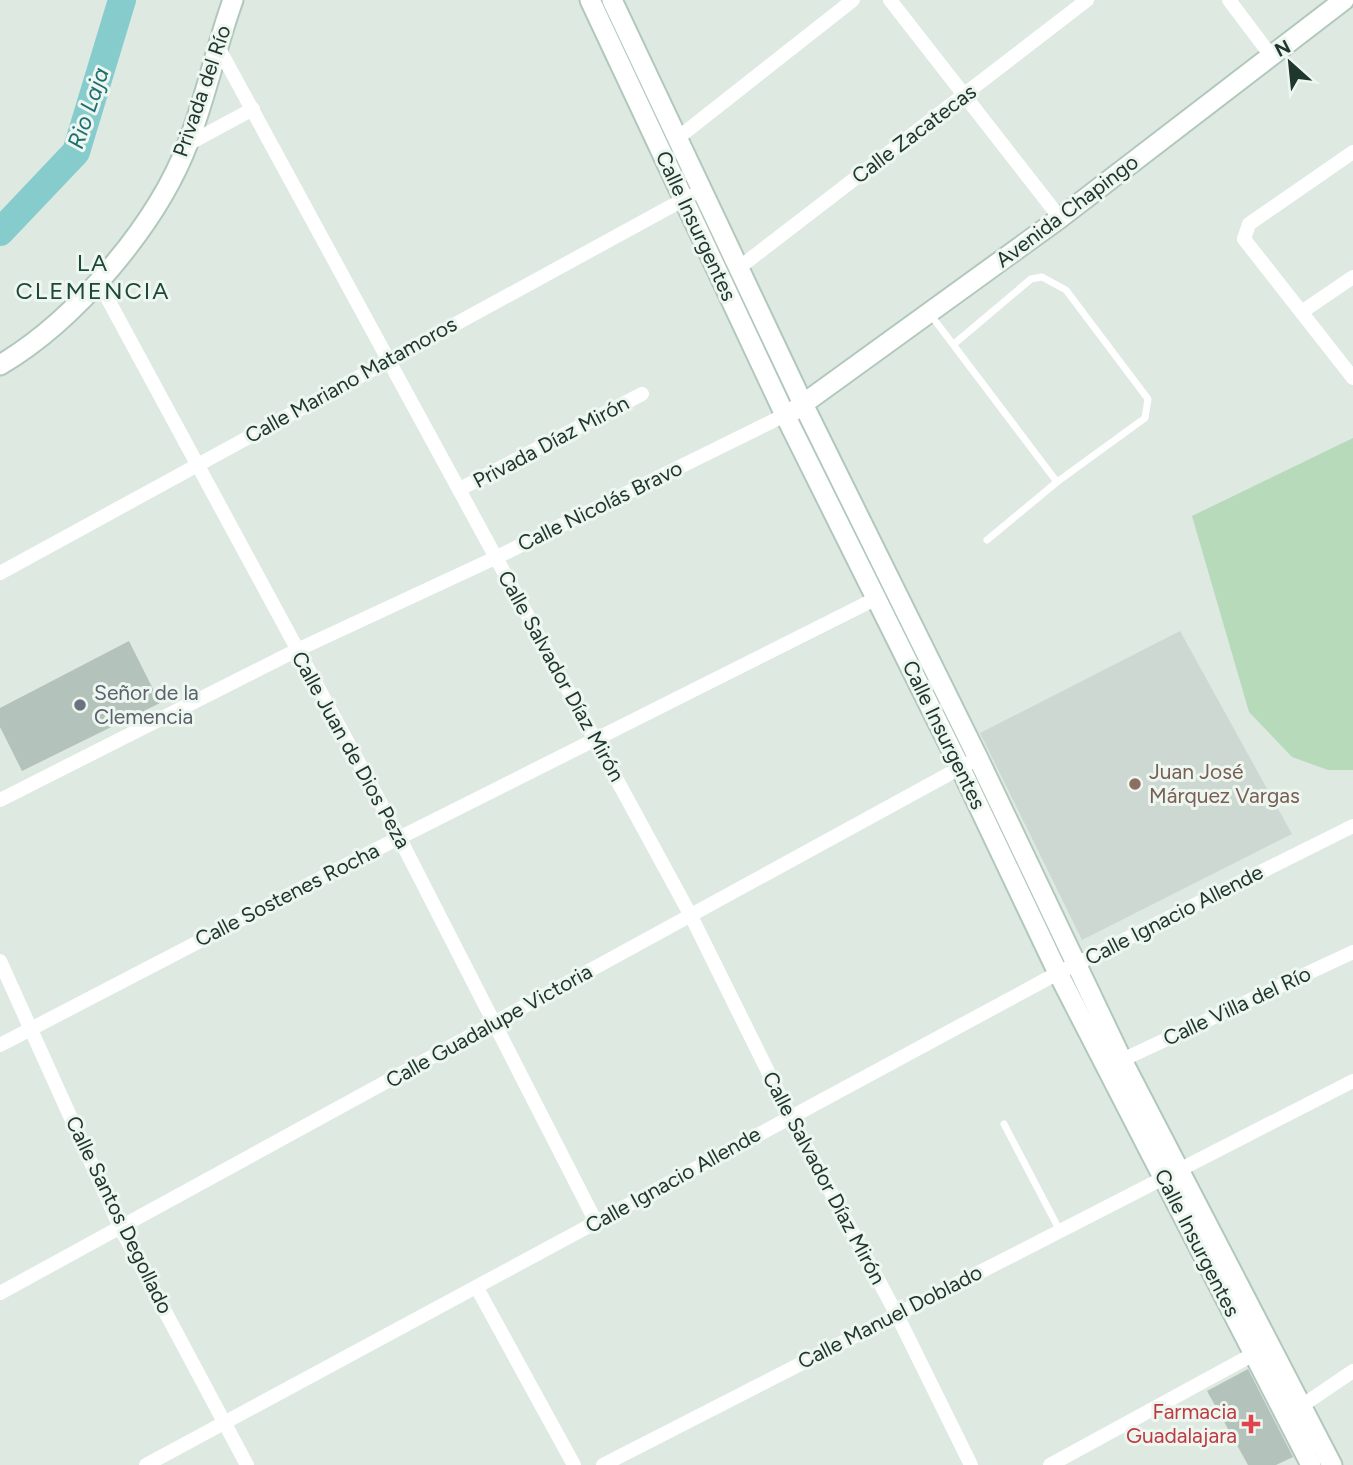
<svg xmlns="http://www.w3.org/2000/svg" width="1353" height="1465" font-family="Figtree,sans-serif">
  <rect width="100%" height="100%" fill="#dee9e2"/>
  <polygon fill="#ccd8d1" points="1180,631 1292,834 1082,940 980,733"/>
  <polygon fill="#b7dabb" points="1353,438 1353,770 1328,770 1292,757 1249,712 1192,516"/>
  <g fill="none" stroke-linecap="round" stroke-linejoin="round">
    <polyline stroke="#87cccd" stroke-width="28" points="0,232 76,152 122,0"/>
  </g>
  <g fill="#b3c3bb">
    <polygon points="129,641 160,703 22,771 0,727 0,708"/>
    <polygon points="1248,1369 1293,1457 1276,1465 1248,1465 1207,1391"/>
  </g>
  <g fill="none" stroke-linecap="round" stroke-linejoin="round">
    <g stroke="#b1c8bc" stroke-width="23">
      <g id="secondary">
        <polyline points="590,0 785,415 960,767 1058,973 1311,1465"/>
        <polyline points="612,0 804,406 978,758 1122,1060 1332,1465"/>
        <path d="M0 365C75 321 157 225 188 143 206 97 216 47 233 0"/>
        <polyline points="792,412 1060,218 1344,0"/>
      </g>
    </g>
    <g stroke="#fff" stroke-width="7">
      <polyline points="930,314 1057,482"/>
      <polyline points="954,344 1031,279 1042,277 1066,290 1148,399 1145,418 1057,482 987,540"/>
      <polyline points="1004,1124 1060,1231"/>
    </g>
    <g stroke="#fff" stroke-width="14">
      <polyline points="890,0 1060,218"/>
      <polyline points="1229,0 1272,57"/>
      <polyline points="217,45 691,916 790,1116 896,1313 971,1465"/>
      <polyline points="679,137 853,0"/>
      <polyline points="188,144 253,109"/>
      <polyline points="1353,152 1249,224 1244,239 1353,378"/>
      <polyline points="740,267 1087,0"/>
      <polyline points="98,281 399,837 596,1222"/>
      <polyline points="1303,311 1353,277"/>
      <polyline points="460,489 642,394"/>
      <polyline points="0,573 690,196"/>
      <polyline points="0,800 297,650 495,558 785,415"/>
      <polyline points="0,961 121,1229 247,1465"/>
      <polyline points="0,1045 373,851 877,598"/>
      <polyline points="1122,1060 1353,952"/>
      <polyline points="477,1288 574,1465"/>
      <polyline points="0,1293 969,763"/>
      <polyline points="1300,1407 1353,1371"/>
      <polyline points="146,1465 1058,973 1353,826"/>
      <polyline points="603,1465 1353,1081"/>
      <polyline points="1050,1465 1261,1350"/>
    </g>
    <use href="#secondary" stroke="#fff" stroke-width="19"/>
  </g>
  <circle fill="#6b7280" stroke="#eef6f0" stroke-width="2.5" cx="80" cy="705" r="7"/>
  <circle fill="#8d6e63" stroke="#eef6f0" stroke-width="2.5" cx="1135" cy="784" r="7"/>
  <path fill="#e0444e" stroke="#eef6f0" stroke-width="2.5" d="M1247.5 1413.5h7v7h7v7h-7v7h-7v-7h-7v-7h7z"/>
  <g text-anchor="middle" stroke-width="6" stroke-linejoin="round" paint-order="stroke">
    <g font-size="21" fill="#20372e" stroke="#eef6f0">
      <text transform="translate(202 91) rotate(-71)" y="7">Privada del Río</text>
      <text transform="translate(914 134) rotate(-37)" y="7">Calle Zacatecas</text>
      <text transform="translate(1067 211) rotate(-37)" y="7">Avenida Chapingo</text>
      <text transform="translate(696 226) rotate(65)" y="7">Calle Insurgentes</text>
      <text transform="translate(351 380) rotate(-29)" y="7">Calle Mariano Matamoros</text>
      <text transform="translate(551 442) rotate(-28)" y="7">Privada Díaz Mirón</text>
      <text transform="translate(600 506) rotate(-26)" y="7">Calle Nicolás Bravo</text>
      <text transform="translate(561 676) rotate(61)" y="7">Calle Salvador Díaz Mirón</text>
      <text transform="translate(944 735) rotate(64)" y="7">Calle Insurgentes</text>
      <text transform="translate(351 750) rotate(61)" y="7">Calle Juan de Dios Peza</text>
      <text transform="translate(287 895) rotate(-27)" y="7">Calle Sostenes Rocha</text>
      <text transform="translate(1174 915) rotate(-27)" y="7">Calle Ignacio Allende</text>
      <text transform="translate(1237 1006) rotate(-25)" y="7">Calle Villa del Río</text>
      <text transform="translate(489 1026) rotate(-29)" y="7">Calle Guadalupe Victoria</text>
      <text transform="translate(824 1178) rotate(62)" y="7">Calle Salvador Díaz Mirón</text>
      <text transform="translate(673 1180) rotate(-29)" y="7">Calle Ignacio Allende</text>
      <text transform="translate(119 1215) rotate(64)" y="7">Calle Santos Degollado</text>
      <text transform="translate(1197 1243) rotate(63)" y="7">Calle Insurgentes</text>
      <text transform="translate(890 1317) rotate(-27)" y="7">Calle Manuel Doblado</text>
    </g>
    <g font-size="21" fill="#5b616d" stroke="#eef6f0" text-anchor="start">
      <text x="94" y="700">Señor de la<tspan x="94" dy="24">Clemencia</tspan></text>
    </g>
    <g font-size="21" fill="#785e54" stroke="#eef6f0" text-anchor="start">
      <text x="1149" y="779">Juan José<tspan x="1149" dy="24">Márquez Vargas</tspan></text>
    </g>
    <g font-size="21" fill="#be3a42" stroke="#eef6f0" text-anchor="end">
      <text x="1237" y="1419">Farmacia<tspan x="1237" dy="24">Guadalajara</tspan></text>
    </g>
    <g font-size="23" font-style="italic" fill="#1d6f70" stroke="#eef6f0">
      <text transform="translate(88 108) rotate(-71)" y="8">Rio Laja</text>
    </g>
    <g font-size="24" letter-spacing="2" fill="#1d4837" stroke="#eef6f0">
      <text x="93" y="271">LA<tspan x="93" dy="28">CLEMENCIA</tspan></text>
    </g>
  </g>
  <g transform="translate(1290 63) rotate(333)" stroke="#eef6f0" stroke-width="5" paint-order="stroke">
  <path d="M0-5L12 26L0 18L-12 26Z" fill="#20372e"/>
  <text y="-10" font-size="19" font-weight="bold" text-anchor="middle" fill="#20372e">N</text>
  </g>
</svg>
